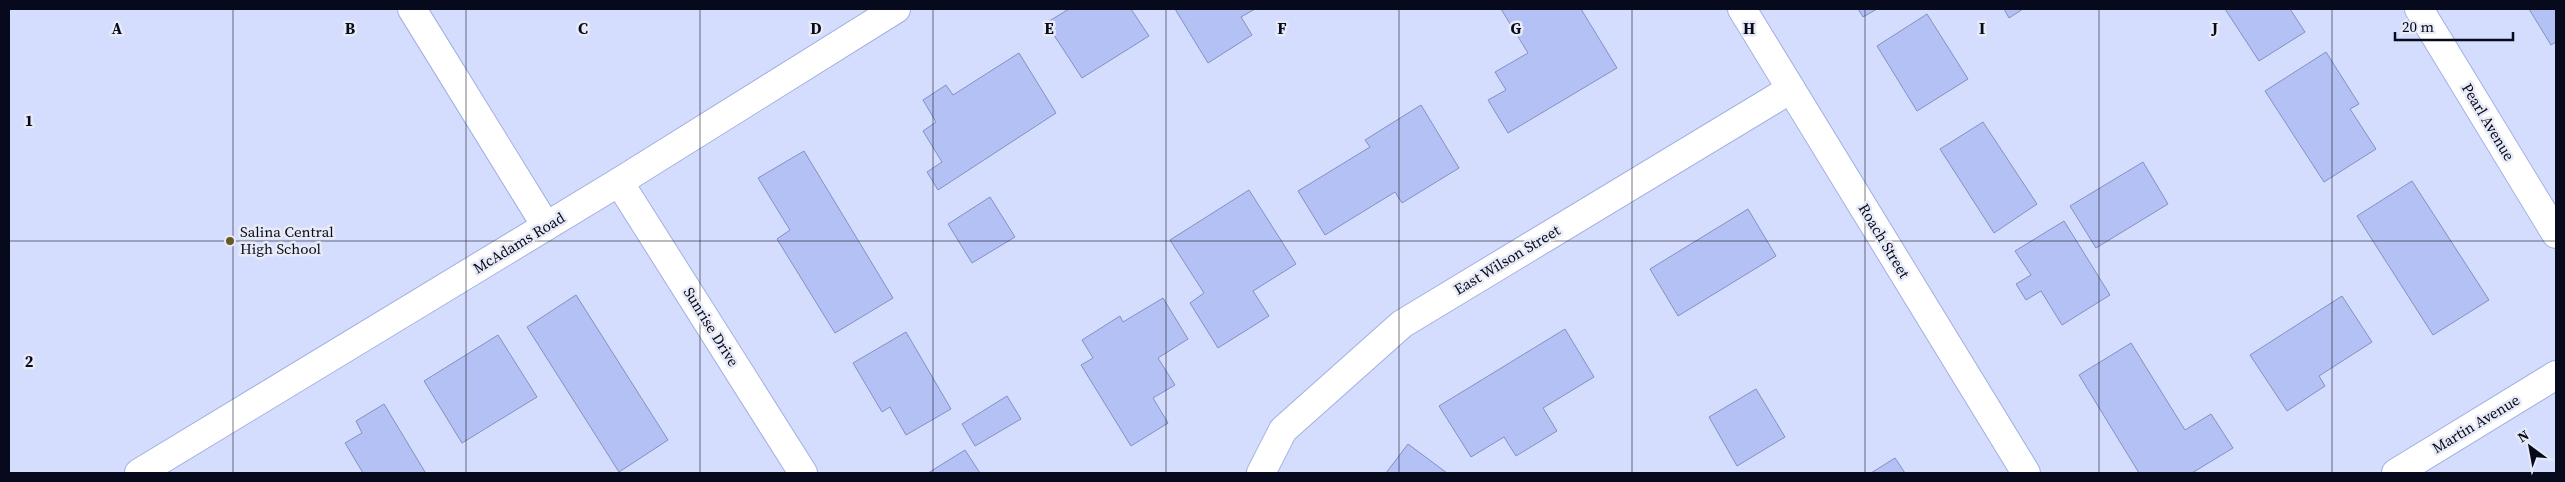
<svg xmlns="http://www.w3.org/2000/svg" width="2565" height="482" font-family="'Source Serif 4',serif">
  <rect width="100%" height="100%" fill="#d4ddfd"/>
  <g fill="#b4c1f4" stroke="#8490c1">
    <polygon points="1069,9 1131,9 1149,36 1082,78 1046,23"/>
    <polygon points="1175,9 1255,9 1241,17 1252,35 1208,63"/>
    <polygon points="1501,9 1581,9 1617,68 1508,133 1488,100 1506,90 1495,72 1528,53"/>
    <polygon points="1858,9 1877,9 1863,17"/>
    <polygon points="2004,9 2023,9 2009,18"/>
    <polygon points="2225,9 2290,9 2305,32 2259,61"/>
    <polygon points="2529,9 2556,9 2556,42 2551,45"/>
    <polygon points="1927,14 1968,79 1917,111 1877,46"/>
    <polygon points="2326,52 2359,104 2350,109 2376,149 2324,182 2265,91"/>
    <polygon points="1019,53 1056,113 938,190 927,172 942,162 923,131 936,122 923,100 946,85 953,95"/>
    <polygon points="1421,105 1459,168 1402,203 1395,192 1325,235 1298,191 1370,147 1365,140"/>
    <polygon points="1983,122 2037,204 1994,233 1940,149"/>
    <polygon points="804,151 893,298 835,333 777,239 790,230 758,178"/>
    <polygon points="2143,162 2168,204 2096,248 2070,206"/>
    <polygon points="2412,181 2489,300 2433,335 2357,216"/>
    <polygon points="1249,190 1296,264 1253,291 1269,316 1218,348 1190,303 1204,293 1170,240"/>
    <polygon points="990,197 1015,237 972,263 948,224"/>
    <polygon points="1748,209 1776,256 1678,316 1650,269"/>
    <polygon points="2064,221 2110,295 2062,325 2041,291 2026,300 2016,284 2031,275 2015,251"/>
    <polygon points="576,295 668,440 619,472 527,327"/>
    <polygon points="2342,296 2372,342 2319,376 2325,386 2287,411 2250,355"/>
    <polygon points="1163,298 1188,339 1158,358 1175,385 1153,398 1168,423 1131,446 1081,365 1093,358 1082,340 1120,316 1123,322"/>
    <polygon points="1565,329 1594,377 1543,408 1557,431 1516,456 1504,437 1471,457 1439,406"/>
    <polygon points="906,332 951,409 906,435 890,407 882,412 853,363"/>
    <polygon points="498,335 537,397 462,443 424,381"/>
    <polygon points="2131,343 2185,430 2211,414 2233,448 2192,473 2139,473 2079,375"/>
    <polygon points="1756,389 1785,437 1737,466 1709,417"/>
    <polygon points="1007,396 1021,419 975,446 962,424"/>
    <polygon points="384,404 425,472 424,473 363,473 345,443 362,433 356,421"/>
    <polygon points="1408,444 1447,473 1386,473"/>
    <polygon points="965,450 980,473 928,473"/>
    <polygon points="1895,458 1905,473 1871,473"/>
  </g>
  <g fill="none" stroke-linecap="round" stroke-linejoin="round">
    <g stroke="#a3afe2" stroke-width="30">
      <g id="minor">
        <polyline points="412,9 546,226"/>
        <polyline points="1742,9 2026,473"/>
        <polyline points="2419,9 2556,234"/>
        <polyline points="619,182 803,473"/>
        <polyline points="139,473 619,182 896,9"/>
        <polyline points="1261,473 1283,430 1402,324 1791,89"/>
        <polyline points="2396,473 2556,375"/>
      </g>
    </g>
    <use href="#minor" stroke="#fff" stroke-width="28"/>
  </g>
  <path fill="none" stroke="#070a1c" stroke-width="1" stroke-opacity="0.55" d="M233 9V473M466 9V473M700 9V473M933 9V473M1166 9V473M1399 9V473M1632 9V473M1865 9V473M2099 9V473M2332 9V473M9 241H2556"/>
  <circle fill="#675926" stroke="#e8ebf6" stroke-width="2" cx="230" cy="241" r="5"/>
  <g text-anchor="middle" stroke-width="5" stroke-linejoin="round" paint-order="stroke">
    <g font-size="15" fill="#070a1c" stroke="#e8ebf6">
      <text transform="translate(2488 122) rotate(59)" y="5">Pearl Avenue</text>
      <text transform="translate(1884 241) rotate(59)" y="5">Roach Street</text>
      <text transform="translate(519 243) rotate(-31)" y="5">McAdams Road</text>
      <text transform="translate(1507 260) rotate(-31)" y="5">East Wilson Street</text>
      <text transform="translate(711 327) rotate(58)" y="5">Sunrise Drive</text>
      <text transform="translate(2476 424) rotate(-31)" y="5">Martin Avenue</text>
    </g>
    <g font-size="15" fill="#070a1c" stroke="#e8ebf6" text-anchor="start">
      <text x="240" y="237">Salina Central<tspan x="240" dy="17">High School</tspan></text>
    </g>
  </g>
  <g font-size="16" text-anchor="middle" font-weight="bold" fill="#070a1c" stroke="#e8ebf6" stroke-width="5" stroke-linejoin="round" paint-order="stroke">
    <text x="117" y="34">A</text>
    <text x="350" y="34">B</text>
    <text x="583" y="34">C</text>
    <text x="816" y="34">D</text>
    <text x="1049" y="34">E</text>
    <text x="1282" y="34">F</text>
    <text x="1516" y="34">G</text>
    <text x="1749" y="34">H</text>
    <text x="1982" y="34">I</text>
    <text x="2215" y="34">J</text>
    <text x="29" y="126">1</text>
    <text x="29" y="367">2</text>
  </g>
  <rect width="2565" height="482" fill="none" stroke="#070a1c" stroke-width="20"/>
  <g transform="translate(2530 447) rotate(328)" stroke="#e8ebf6" stroke-width="4" paint-order="stroke">
  <path d="M0-4L9 19L0 12L-9 19Z" fill="#070a1c"/>
  <text y="-8" font-size="14" font-weight="bold" text-anchor="middle" fill="#070a1c">N</text>
  </g>
  <path d="M2395 32v8h118v-8" fill="none" stroke="#070a1c" stroke-width="2.5"/>
  <text x="2402" y="32" font-size="15" fill="#070a1c" stroke="#e8ebf6" stroke-width="4" paint-order="stroke">20 m</text>
</svg>
